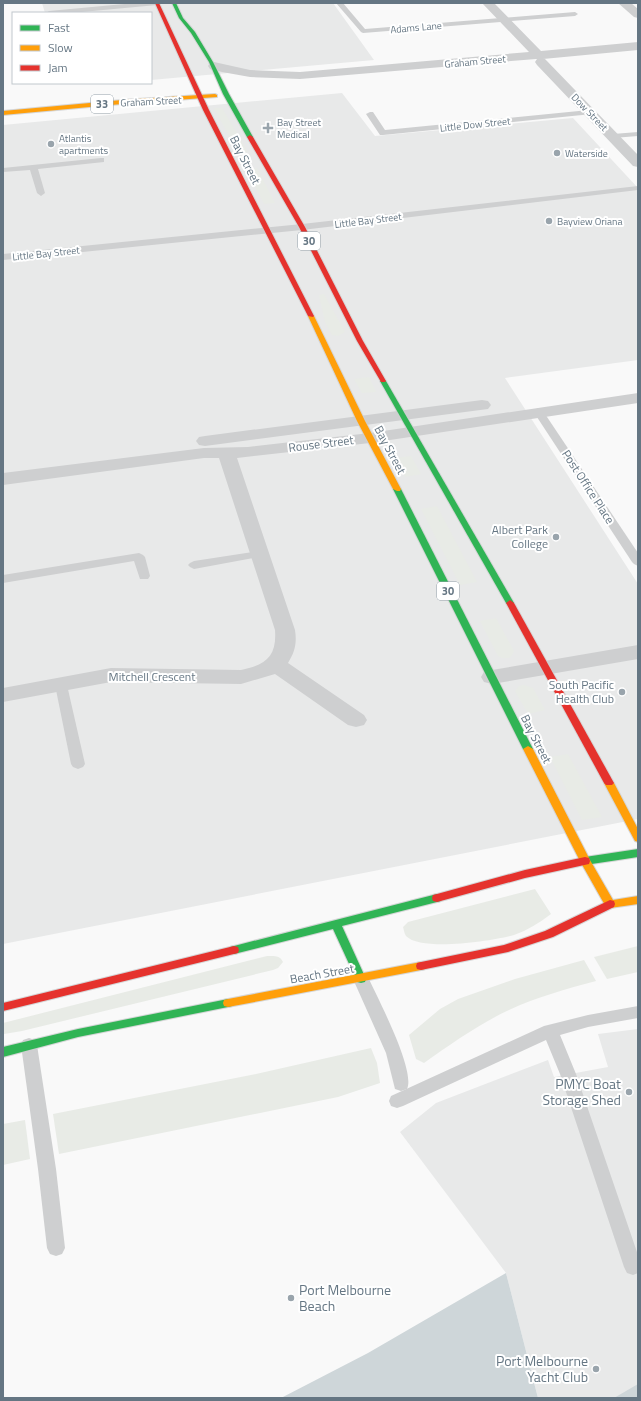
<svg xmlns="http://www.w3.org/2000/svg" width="641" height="1401" font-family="'Titillium Web',sans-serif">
  <rect width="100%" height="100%" fill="#f9f9f9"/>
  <g fill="#e8e9e9">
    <polygon points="42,3 333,3 374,60 151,80 151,13 45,13"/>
    <polygon points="342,93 375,136 573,118 638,188 638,360 505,378 638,584 638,819 3,944 3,125"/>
    <polygon points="638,1029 638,1398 538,1398 506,1273 400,1132 436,1103 548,1060 554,1077 608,1067 598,1034"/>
  </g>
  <g fill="#e8ebe6">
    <polygon points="214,108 222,108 248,152 238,153"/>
    <polygon points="257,168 275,203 264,204 246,170"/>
    <polygon points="324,294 345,332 338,336 332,335 325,322 319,295"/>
    <polygon points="369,377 376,392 362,393 354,379"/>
    <polygon points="411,456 421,474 405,477 395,458"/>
    <polygon points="437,506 477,582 460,585 421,509"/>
    <polygon points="496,618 514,651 512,655 509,658 502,658 498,656 480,621"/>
    <polygon points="524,685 533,688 545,710 528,714 515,691 519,686"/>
    <polygon points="568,754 602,817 582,820 550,757"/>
    <path d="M535 889 551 914C539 923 528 930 514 935 494 941 421 952 406 936 404 933 404 930 403 927L408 922Z"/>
    <polygon points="638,946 638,972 607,979 594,957"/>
    <path d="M267 956C274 956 280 955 283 962L278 968 273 970 22 1031 4 1034 3 1023Z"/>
    <path d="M584 960 596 981C566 989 537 997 509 1010 479 1024 451 1044 424 1063L416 1059 409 1035 440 1009 458 999 515 979Z"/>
    <polygon points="371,1048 377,1063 380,1083 338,1097 59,1154 53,1114 256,1074"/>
    <polygon points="25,1120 30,1159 3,1165 3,1124"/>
  </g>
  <g fill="#ced6d9">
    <polygon points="506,1273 538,1398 281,1398 368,1353"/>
    <polygon points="638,1384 638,1398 614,1398"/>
  </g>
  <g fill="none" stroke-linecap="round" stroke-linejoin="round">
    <g stroke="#d5d6d7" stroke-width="2">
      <g id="fast">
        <polygon points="172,3 176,3 183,18 195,32 213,62 229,94 253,137 252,138 247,137 223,94 209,62 191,33 179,18"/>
        <polygon points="383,379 386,381 514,603 513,605 510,606 506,603 380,381"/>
        <polygon points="394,487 397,487 401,489 533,749 531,751 528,752 523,749 393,489"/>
        <polygon points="638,849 638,857 585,865 581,864 580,861 581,858 585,857"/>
        <polygon points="437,894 441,895 442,898 441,901 342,926 366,979 365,982 361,983 357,982 356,979 333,929 234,954 230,953 229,950 230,947 234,946"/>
        <polygon points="228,999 232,1000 233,1003 232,1006 228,1007 78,1037 3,1057 3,1047 78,1029"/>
      </g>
    </g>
    <g stroke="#d5d6d7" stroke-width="2">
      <g id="slow">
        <polygon points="215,94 217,95 217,97 122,104 3,115 3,111 122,100"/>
        <polygon points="311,314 314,316 365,421 401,489 400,491 397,491 393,489 357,421 308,316"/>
        <polygon points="528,746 533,749 590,860 613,900 638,896 638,904 610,908 606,907 580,861 523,749"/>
        <polygon points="609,780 614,783 638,829 638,842 635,841 604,783"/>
        <polygon points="421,962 425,963 426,966 425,969 421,970 228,1007 224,1006 223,1003 224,1000 228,999"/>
      </g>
    </g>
    <g stroke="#d5d6d7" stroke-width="2">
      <g id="jam">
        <polygon points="155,3 159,3 209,110 314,316 313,317 308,316 203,110"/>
        <polygon points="250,135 253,137 305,227 363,341 386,381 385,382 381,382 357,341 299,227 247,137"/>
        <polygon points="510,600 514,603 614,783 612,785 606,785 604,783 506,603"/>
        <polygon points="585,857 589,858 590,861 589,864 525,878 437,902 433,901 432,898 433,895 437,894 525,870"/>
        <polygon points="610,900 614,901 615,904 614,907 553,937 508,952 421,970 417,969 416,966 417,963 421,962 504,945 545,931"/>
        <polygon points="234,946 238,947 239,950 238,953 3,1011 3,1003"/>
      </g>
    </g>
    <g fill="#cecfd0" fill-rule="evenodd">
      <polygon points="135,3 160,3 157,5 71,13 46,13 49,11"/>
      <polygon points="336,3 343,3 365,29 575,12 578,14 575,16 363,33 361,32"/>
      <polygon points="589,110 592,110 592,114 383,135 380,135 366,114 370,112 373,112 385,130"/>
      <polygon points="638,132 638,136 613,138 609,136 613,134"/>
      <polygon points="101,158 104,158 104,162 38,169 45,193 41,196 37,193 30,170 3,172 3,168"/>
      <polygon points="638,186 638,190 302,230 3,260 3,254 302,224"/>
      <polygon points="538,408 543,411 638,553 638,566 634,564 632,562 533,411"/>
      <polygon points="260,551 264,552 266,554 264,556 194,569 190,567 188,565 190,563 194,561"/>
      <polygon points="139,553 143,555 145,557 150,576 148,579 140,579 134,561 3,583 3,575"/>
      <polygon points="61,681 66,682 67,685 85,764 83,767 78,769 73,767 71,764 55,685 56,682"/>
      <path d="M361 973 366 975 369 979C378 999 416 1071 407 1089L401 1091 395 1089 386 1053 353 979 356 975Z"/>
      <polygon points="638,1006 638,1018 588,1027 560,1035 576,1074 638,1255 638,1273 633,1275 627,1273 624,1267 560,1074 546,1040 403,1106 397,1108 391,1106 389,1101 391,1096 544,1026 588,1015"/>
      <polygon points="29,1038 35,1040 37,1045 56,1169 65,1248 62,1254 56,1256 50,1254 47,1248 38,1169 21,1045 23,1040"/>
    </g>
    <g fill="#cecfd0" fill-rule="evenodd">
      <polygon points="482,3 494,3 541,51 638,42 638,50 543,59 545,59 638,155 638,167 633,166 537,65 535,62 537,59 536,59 300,79 250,77 222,72 210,69 208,66 210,63 214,62 250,70 300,72 529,52"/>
      <polygon points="618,3 631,3 638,9 638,18 634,17"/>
      <path d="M638 393V403L370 443 237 458 295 630C297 643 295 652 288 663L364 715 367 720 364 725 356 727 348 725 275 674 241 684 111 682 3 702V688L111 668 241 670C266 665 277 656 275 630L219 458H204L3 485V473L204 448 248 447 370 433Z"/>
      <polygon points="482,400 488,401 491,405 488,409 205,446 199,445 196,441 199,437 205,436"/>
      <polygon points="638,645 638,659 492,684 484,682 481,677 484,672 492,670"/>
    </g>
    <use href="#fast" fill="#30b455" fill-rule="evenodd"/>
    <use href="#slow" fill="#ff9f0a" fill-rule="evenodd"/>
    <use href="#jam" fill="#e5322d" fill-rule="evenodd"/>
  </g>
  <g fill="#99a4ac" stroke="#fff" stroke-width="1.5">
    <path d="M266 122h4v4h4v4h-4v4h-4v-4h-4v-4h4z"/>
    <circle cx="51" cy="144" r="4"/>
    <circle cx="557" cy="153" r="4"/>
    <circle cx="549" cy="221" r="4"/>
    <circle cx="556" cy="537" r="4"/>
    <circle cx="622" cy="692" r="4"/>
    <circle cx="629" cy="1092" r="4"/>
    <circle cx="291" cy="1298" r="4"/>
    <circle cx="596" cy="1369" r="4"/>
  </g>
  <g text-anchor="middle" stroke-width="4" stroke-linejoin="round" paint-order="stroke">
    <g font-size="10" fill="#657683" stroke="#fff">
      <text transform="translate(416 27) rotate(-5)" y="4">Adams Lane</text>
      <text transform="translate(475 61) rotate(-5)" y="4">Graham Street</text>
      <text transform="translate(151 101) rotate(-3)" y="4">Graham Street</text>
      <text transform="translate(590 112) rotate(46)" y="4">Dow Street</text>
      <text transform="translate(475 124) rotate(-6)" y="4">Little Dow Street</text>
      <text transform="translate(368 220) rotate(-7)" y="4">Little Bay Street</text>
      <text transform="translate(46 253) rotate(-6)" y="4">Little Bay Street</text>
    </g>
    <g font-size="10" fill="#657683" stroke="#fff" text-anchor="start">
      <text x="277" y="126">Bay Street<tspan x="277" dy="12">Medical</tspan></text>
      <text x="59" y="142">Atlantis<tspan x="59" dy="12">apartments</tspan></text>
      <text x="565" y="157">Waterside</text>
      <text x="557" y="225">Bayview Oriana</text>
    </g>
    <g fill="#fff" stroke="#939fa8" stroke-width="1">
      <rect x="91" y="95" width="22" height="18" rx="3"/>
      <rect x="298" y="232" width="22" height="18" rx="3"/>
      <rect x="437" y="582" width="22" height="18" rx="3"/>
    </g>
    <g font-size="11" font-weight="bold" fill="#657683">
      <text x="102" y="108">33</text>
      <text x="309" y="245">30</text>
      <text x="448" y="595">30</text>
    </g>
    <g font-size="12" fill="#657683" stroke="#fff">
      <text transform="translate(245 160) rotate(63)" y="4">Bay Street</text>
      <text transform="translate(321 444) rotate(-7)" y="4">Rouse Street</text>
      <text transform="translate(390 450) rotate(62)" y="4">Bay Street</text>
      <text transform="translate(588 487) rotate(57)" y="4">Post Office Place</text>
      <text x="152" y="681">Mitchell Crescent</text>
      <text transform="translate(536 739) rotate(63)" y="4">Bay Street</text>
      <text transform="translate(322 974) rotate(-10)" y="4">Beach Street</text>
    </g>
    <g font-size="12" fill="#657683" stroke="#fff" text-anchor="end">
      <text x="548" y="534">Albert Park<tspan x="548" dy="14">College</tspan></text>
      <text x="614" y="689">South Pacific<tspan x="614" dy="14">Health Club</tspan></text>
    </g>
    <g font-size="14" fill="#657683" stroke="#fff" text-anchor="end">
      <text x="621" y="1089">PMYC Boat<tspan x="621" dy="16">Storage Shed</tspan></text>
      <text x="299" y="1295" text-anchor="start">Port Melbourne<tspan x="299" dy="16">Beach</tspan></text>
      <text x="588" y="1366">Port Melbourne<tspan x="588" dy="16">Yacht Club</tspan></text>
    </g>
  </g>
  <rect width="641" height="1401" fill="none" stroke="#657683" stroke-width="8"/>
  <rect x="12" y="12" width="140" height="72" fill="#ffffff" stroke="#c1c8cd"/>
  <rect x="20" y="25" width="20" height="6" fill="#30b455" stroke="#c1c8cd"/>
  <text x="48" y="32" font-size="12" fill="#657683">Fast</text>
  <rect x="20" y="45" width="20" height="6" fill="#ff9f0a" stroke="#c1c8cd"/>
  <text x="48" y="52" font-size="12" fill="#657683">Slow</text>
  <rect x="20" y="65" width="20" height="6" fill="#e5322d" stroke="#c1c8cd"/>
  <text x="48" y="72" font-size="12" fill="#657683">Jam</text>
</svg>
